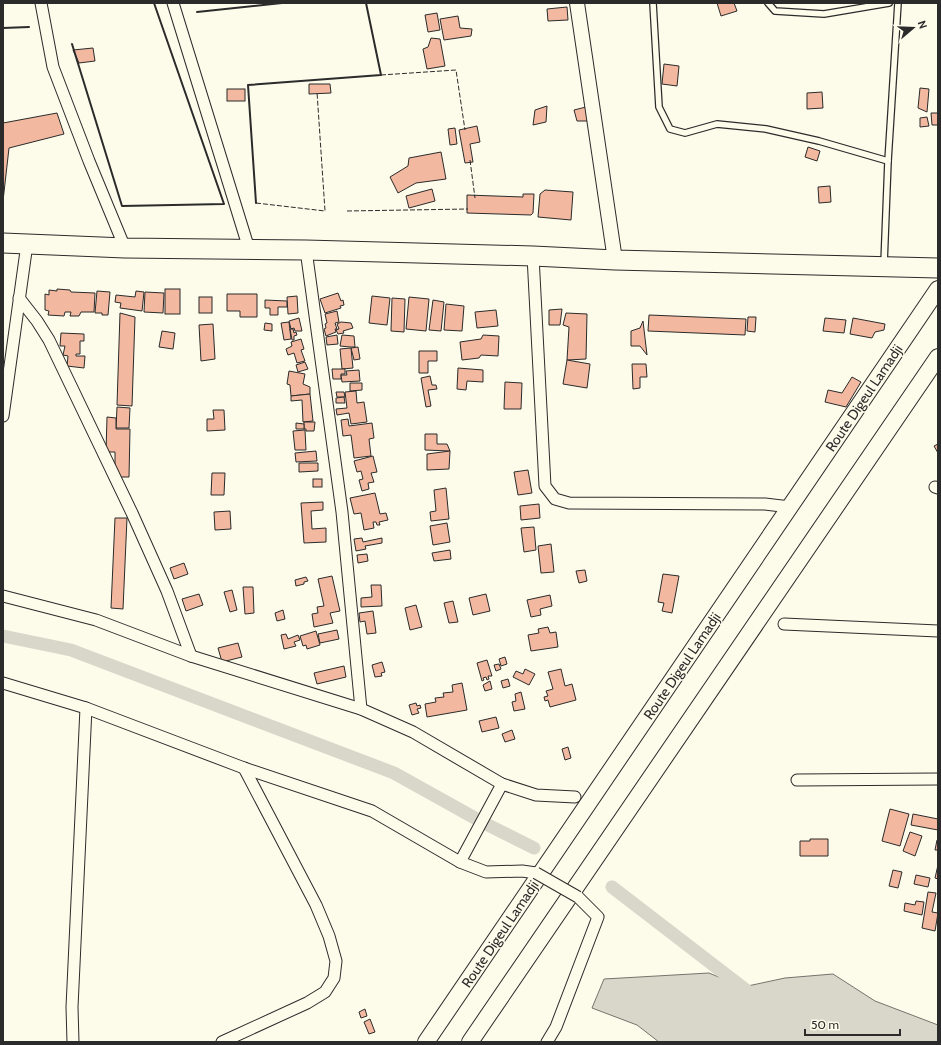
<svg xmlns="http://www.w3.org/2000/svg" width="941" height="1045" font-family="Cabin,sans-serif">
  <rect width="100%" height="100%" fill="#fdfbea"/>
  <polygon fill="#d8d7c9" stroke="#74746e" points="709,973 743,987 785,978 833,974 875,1001 938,1025 938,1042 659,1042 637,1025 592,1008 604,979"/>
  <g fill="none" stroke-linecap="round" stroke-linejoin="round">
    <g stroke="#d8d7c9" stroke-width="13">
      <polyline points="3,636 71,650 394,773 482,822 534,848"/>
      <polyline points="612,887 755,997"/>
    </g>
  </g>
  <g fill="#f2b8a0" stroke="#2b2b2b">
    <polygon points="717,3 734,3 737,11 721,16"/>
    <polygon points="567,7 568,20 548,21 547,9"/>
    <polygon points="437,13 440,30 428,32 425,15"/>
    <polygon points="458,16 460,28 472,29 471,36 444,40 440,19"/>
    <polygon points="431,38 440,39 445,66 427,69 423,49 428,47"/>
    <polygon points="93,48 95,61 79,63 73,50"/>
    <polygon points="664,64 679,66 677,86 662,84"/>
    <polygon points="309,84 330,84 331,93 309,94"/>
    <polygon points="920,88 929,89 927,112 918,108"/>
    <rect x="227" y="89" width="18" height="12"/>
    <polygon points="822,92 823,108 807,109 807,93"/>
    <polygon points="547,106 546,122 533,125 535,110"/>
    <polygon points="586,107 589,121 577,121 574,110"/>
    <polygon points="57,113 64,134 9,148 3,201 3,123"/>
    <polygon points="931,113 938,113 938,125 932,125"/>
    <polygon points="927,117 929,126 920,127 920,118"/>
    <polygon points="477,126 480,142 470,144 473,162 465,163 459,130"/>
    <polygon points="455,128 457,144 450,145 448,129"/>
    <polygon points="808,147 820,151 817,161 805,157"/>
    <polygon points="441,152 446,179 416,183 398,193 390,177 408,166 409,158"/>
    <polygon points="830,186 831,202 819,203 818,187"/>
    <polygon points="432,189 435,201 409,208 406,196"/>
    <polygon points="545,190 573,192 571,220 538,217 540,194"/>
    <polygon points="523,194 534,194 533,213 531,215 467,213 467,195 523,197"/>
    <polygon points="57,289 70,290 71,292 95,293 94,312 81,312 79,316 70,316 71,312 65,312 64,316 48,315 49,311 45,310 45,294 49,295 49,290 57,291"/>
    <rect x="165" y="289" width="15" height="25"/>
    <polygon points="97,291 110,292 108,315 102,315 102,313 95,313"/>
    <polygon points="136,291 144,292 142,311 120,308 121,303 115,302 116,295 135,297"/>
    <polygon points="145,292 164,293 163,313 144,312"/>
    <polygon points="338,293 341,301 343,300 344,305 340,306 341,308 325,313 320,299"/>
    <polygon points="227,294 257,294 257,317 240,317 240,311 227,311"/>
    <polygon points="297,296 298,313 288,314 287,297"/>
    <polygon points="372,296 390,298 387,325 369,323"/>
    <rect x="199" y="297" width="13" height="16"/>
    <polygon points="409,297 429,299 426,331 406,329"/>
    <polygon points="392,298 405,299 404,332 391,331"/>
    <polygon points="265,300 287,301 287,307 278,307 278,315 270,315 270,308 265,308"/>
    <polygon points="433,300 444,302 441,331 429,330"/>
    <polygon points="446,304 464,306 462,331 444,330"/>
    <polygon points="562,309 560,325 549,325 549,310"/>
    <polygon points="496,310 498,326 477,328 475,312"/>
    <polygon points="337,311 339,322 335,323 337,329 335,329 336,332 326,336 324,329 326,328 325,324 327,323 325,314"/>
    <polygon points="120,313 135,317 132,406 117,405"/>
    <polygon points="566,313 587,314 586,359 567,360 569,327 563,325"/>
    <polygon points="649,315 746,319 745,335 648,331"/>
    <polygon points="748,317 756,317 755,332 747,331"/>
    <polygon points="299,318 302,331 295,331 294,328 291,329 289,321"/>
    <polygon points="825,318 846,320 844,333 823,331"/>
    <polygon points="853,318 885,324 884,330 875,332 872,338 850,334"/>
    <polygon points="643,321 647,355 640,346 631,346 631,331 640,328"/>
    <polygon points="289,322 291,339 284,340 281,323"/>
    <polygon points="341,322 351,323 353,328 343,331 344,333 338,334 336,330 339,329 337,324"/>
    <polygon points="265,323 272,324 272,331 264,330"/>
    <polygon points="213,324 215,359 201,361 199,325"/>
    <polygon points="290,329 293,329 294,333 296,332 297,335 294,336 294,340 292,340"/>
    <polygon points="162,331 175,333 173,349 159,347"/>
    <polygon points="61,333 84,334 84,341 80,341 80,354 76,354 76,356 85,356 84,368 67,366 68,356 63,355 65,346 60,346"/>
    <polygon points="337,335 338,344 327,345 326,337"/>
    <polygon points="342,335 354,336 355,347 350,347 340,346"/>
    <polygon points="483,335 499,336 498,356 481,355 479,358 462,360 460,342 481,339"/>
    <polygon points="301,339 304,349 301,350 305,361 297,363 294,353 288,355 286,349 292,346 291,342"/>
    <polygon points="358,347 360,359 354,360 351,348"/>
    <polygon points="351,348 353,368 342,369 340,349"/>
    <polygon points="419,351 437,351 437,361 428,361 428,373 419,373"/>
    <polygon points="567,360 590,364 587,388 563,384"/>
    <polygon points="305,362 308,369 298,372 296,365"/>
    <polygon points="632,364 646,364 647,377 640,377 640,388 633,389"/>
    <polygon points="458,368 483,370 483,382 467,381 466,390 457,389"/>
    <polygon points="332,369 345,369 345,374 341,374 341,379 333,379"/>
    <polygon points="359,370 360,381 342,382 341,375 347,375 346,371"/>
    <polygon points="289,371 305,374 303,384 310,387 310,394 291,396 290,385 287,384"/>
    <polygon points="430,376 432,385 436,385 437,389 428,390 431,406 426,407 421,378"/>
    <polygon points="852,377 861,382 846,407 825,402 828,390 842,393"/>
    <polygon points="505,382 522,383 521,409 504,409"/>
    <polygon points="350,383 362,383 362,390 350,391"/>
    <polygon points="356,391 357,403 364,402 367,422 351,424 349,413 337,415 336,409 347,408 345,392"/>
    <polygon points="336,392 344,392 345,397 337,397"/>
    <polygon points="310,394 313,421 303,422 302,400 291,401 291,396"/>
    <polygon points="344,397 345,403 336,403 336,398"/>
    <polygon points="117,407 130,408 129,428 116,428"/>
    <polygon points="213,410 224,410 225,430 207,431 207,419 214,419"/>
    <polygon points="107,417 116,418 116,429 130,429 129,477 120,477 115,465 115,452 106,452"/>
    <polygon points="348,419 349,426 372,423 374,438 369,439 371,456 354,458 351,435 343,436 341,420"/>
    <polygon points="304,422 315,422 314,431 306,431 306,429 304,429"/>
    <polygon points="296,423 304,424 304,429 296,429"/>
    <polygon points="305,430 306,450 295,450 293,431"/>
    <polygon points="425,434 437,434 437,444 447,444 450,451 425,450"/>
    <polygon points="938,444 938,453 934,446"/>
    <polygon points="316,451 317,461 296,462 295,453"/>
    <polygon points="450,451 449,469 427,470 427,454"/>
    <polygon points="373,456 377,472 371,473 374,482 368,483 369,489 362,491 359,480 363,479 361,471 357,472 354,461"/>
    <polygon points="299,463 318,463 318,471 299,472"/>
    <polygon points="528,470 532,493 518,495 514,472"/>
    <polygon points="212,473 225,473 224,495 211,495"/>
    <rect x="313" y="479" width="9" height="8"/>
    <polygon points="446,488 449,519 431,521 430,512 436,511 434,490"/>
    <polygon points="375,493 380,514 386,513 388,520 379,522 380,525 377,525 376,522 373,522 374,528 364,530 361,513 354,514 350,498"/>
    <polygon points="323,502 323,510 311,511 312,529 326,528 326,542 304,543 301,503"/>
    <polygon points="539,504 540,518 521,520 520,506"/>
    <polygon points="230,511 231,529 215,530 214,512"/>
    <polygon points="115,518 127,518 123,609 111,608"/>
    <polygon points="447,523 450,542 433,545 430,526"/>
    <polygon points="534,527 536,550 524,552 521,528"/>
    <polygon points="362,538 363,542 382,538 382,543 365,546 366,549 356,551 354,539"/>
    <polygon points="551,544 554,572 541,573 538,546"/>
    <polygon points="450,550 451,559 434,561 432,553"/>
    <polygon points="367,554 368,561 358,563 357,555"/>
    <polygon points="184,563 188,574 174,579 170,568"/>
    <polygon points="585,570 587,581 579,583 576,571"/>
    <polygon points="663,574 679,576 672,613 662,611 664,603 658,602"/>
    <polygon points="332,576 340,611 330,613 333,623 314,627 312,614 318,613 317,607 324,606 318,579"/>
    <polygon points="306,577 308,581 304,582 304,584 296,586 295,580"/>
    <polygon points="371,585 381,585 382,606 361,607 361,598 372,597"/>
    <polygon points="243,587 253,587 254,613 245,614"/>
    <polygon points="232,590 237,610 230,612 224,592"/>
    <polygon points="199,594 203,605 186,611 182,599"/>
    <polygon points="486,594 490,611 473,615 469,598"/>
    <polygon points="550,595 552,606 540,609 541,615 531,617 527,600"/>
    <polygon points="453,601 458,622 449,623 444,603"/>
    <polygon points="416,605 422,627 410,630 405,608"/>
    <polygon points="283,610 285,619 277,621 275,613"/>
    <polygon points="373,611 376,633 367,634 365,621 360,622 359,613"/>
    <polygon points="548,627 550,633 556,632 558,647 531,651 528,635 539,633 538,629"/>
    <polygon points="337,630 339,639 320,643 318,634"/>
    <polygon points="316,631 320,645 307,649 306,645 303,646 300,636"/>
    <polygon points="286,634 288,639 298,635 300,640 294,642 296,646 284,649 281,635"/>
    <polygon points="238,643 242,657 222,662 218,648"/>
    <polygon points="505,657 507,664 501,666 499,659"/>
    <polygon points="487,660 492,676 488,676 489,679 487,680 486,677 483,678 484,680 482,681 477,663"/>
    <polygon points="382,662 385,672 381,673 382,676 375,677 372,665"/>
    <polygon points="499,664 501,669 496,671 494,665"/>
    <polygon points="344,666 346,677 317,684 314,673"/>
    <polygon points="525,669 535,674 529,685 513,677 516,671 523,674"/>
    <polygon points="561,669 565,686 572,684 576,700 550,707 548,700 545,701 544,697 548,696 546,691 553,689 548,672"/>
    <polygon points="508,679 510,686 503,688 501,681"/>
    <polygon points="490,681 492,689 485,691 483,685"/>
    <polygon points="462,683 467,710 427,717 425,704 436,702 435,698 444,697 443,693 453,692 452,685"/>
    <polygon points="521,692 525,709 514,711 512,702 516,701 515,694"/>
    <polygon points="416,703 417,706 420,705 421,708 417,709 419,713 412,715 409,705"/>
    <polygon points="496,717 499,728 482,732 479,721"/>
    <polygon points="512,730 515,739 505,742 502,734"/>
    <polygon points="568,747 571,758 565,760 562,749"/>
    <polygon points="890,809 909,814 900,846 882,841"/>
    <polygon points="913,814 938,819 938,830 911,825"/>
    <polygon points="910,832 922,836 915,856 903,851"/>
    <polygon points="810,839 828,839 828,856 800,856 800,841 810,841"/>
    <polygon points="937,840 938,840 938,850 935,850"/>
    <polygon points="938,865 938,879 935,878"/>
    <polygon points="893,870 902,872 898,888 889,886"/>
    <polygon points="916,875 930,878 928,887 914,884"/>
    <polygon points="928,892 936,893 932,912 938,913 935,931 922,928"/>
    <polygon points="916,901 924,902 922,915 904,911 905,903 915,905"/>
    <polygon points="365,1009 367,1016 361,1018 359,1012"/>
    <polygon points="370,1019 375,1032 369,1034 364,1022"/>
  </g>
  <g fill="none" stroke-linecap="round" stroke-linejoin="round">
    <g stroke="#2b2b2b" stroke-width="8">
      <g id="service">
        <polyline points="653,3 659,107 670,129 685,133 717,124 766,129 819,141 888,161"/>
        <polyline points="768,3 775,11 824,14 889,3"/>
        <polyline points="884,264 888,161 898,3"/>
      </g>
    </g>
    <g stroke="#2b2b2b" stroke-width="13">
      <g id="minor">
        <polyline points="41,3 53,67 89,161 125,248"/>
        <polyline points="173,3 249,249"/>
        <polyline points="306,250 342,512 361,709"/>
        <polyline points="533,256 545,486 555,499 569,503 765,504 790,507"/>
        <polyline points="19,298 37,321 49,340 132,513 167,591 191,656"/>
        <polyline points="3,416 27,244"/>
        <polyline points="935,487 938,488"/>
        <polyline points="3,596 96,620 191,656 361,709 413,732 502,784 536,795 575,797"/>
        <polyline points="784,624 938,631"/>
        <polyline points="3,683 86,708 244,768 372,811 460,862 486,872 522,871 536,873"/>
        <polyline points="797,780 938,779"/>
        <polyline points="460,862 502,784"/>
        <polyline points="73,1042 72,1007 86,708"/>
        <polyline points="222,1042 307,1003 325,992 334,978 336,961 329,936 316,905 244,768"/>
        <polyline points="547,1042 556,1027 598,917 578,897"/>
      </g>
    </g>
    <g stroke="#2b2b2b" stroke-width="16">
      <polyline id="tertiary" points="577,3 615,260"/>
    </g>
    <g stroke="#2b2b2b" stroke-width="18">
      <g id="secondary">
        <polyline points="426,1042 938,289"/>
        <polyline points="470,1042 938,357"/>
      </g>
    </g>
    <g stroke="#2b2b2b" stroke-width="21">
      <polyline id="trunk" points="3,243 125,248 306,250 533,256 615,260 938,268"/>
    </g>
    <use href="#service" stroke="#fdfbea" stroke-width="5.5"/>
    <use href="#minor" stroke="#fdfbea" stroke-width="11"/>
    <use href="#tertiary" stroke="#fdfbea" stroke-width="14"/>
    <use href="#secondary" stroke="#fdfbea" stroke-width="16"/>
    <use href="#trunk" stroke="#fdfbea" stroke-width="19"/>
    <g stroke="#2b2b2b" stroke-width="13" stroke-linecap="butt">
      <polyline id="minor-bridge" points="536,873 578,897"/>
    </g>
    <use href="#minor-bridge" stroke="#fdfbea" stroke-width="11"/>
    <g stroke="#2b2b2b" stroke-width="1" stroke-dasharray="5 2" stroke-linecap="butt">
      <polyline points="381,75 456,70 465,130"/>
      <polyline points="470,160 475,198"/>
      <polyline points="256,203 325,211 317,92"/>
      <polyline points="347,211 468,209"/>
    </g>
    <g stroke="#2b2b2b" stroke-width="2">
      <polyline points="197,12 282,3"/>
      <polyline points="3,28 29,27"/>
      <polyline points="72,44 122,206 224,204 154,3"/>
      <polyline points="256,203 248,85 381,75 366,3"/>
    </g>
  </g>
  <g text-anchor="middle" stroke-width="3" stroke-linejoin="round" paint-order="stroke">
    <g font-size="14" fill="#2b2b2b" stroke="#fdfbea">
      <text transform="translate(864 398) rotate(-56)" y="5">Route Digeul Lamadji</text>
      <text transform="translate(682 666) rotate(-56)" y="5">Route Digeul Lamadji</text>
      <text transform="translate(500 934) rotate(-56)" y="5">Route Digeul Lamadji</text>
    </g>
  </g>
  <rect width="941" height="1045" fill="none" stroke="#2b2b2b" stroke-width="8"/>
  <g transform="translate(913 28) rotate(71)" stroke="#fdfbea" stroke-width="3" paint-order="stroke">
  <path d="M0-3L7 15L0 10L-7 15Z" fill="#2b2b2b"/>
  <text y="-6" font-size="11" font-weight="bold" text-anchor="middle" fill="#2b2b2b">N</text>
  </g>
  <path d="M805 1029v6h95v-6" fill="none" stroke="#2b2b2b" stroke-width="2"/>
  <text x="811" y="1029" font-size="12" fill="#2b2b2b" stroke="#fdfbea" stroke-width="3" paint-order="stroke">50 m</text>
</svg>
